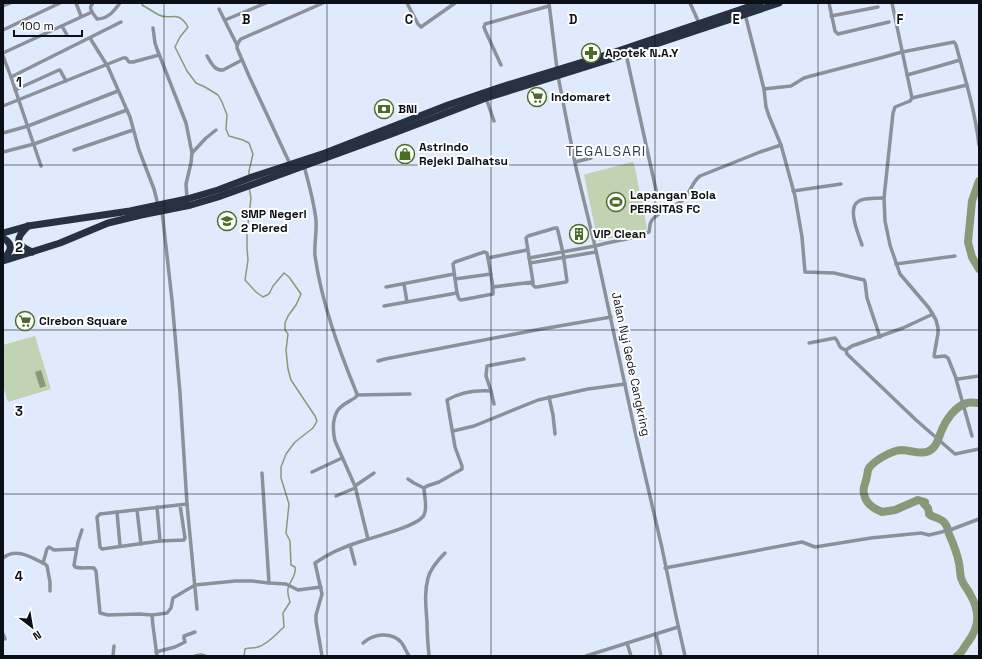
<svg xmlns="http://www.w3.org/2000/svg" width="982" height="659" font-family="'Space Grotesk',sans-serif">
  <rect width="100%" height="100%" fill="#dfebfc"/>
  <g fill="#c0d3b2">
    <polygon points="632,162 634,163 647,228 645,230 599,241 597,238 584,175 586,174"/>
    <polygon points="35,336 51,389 8,402 3,386 3,345"/>
  </g>
  <polygon fill="#879a78" points="41,370 46,386 40,388 35,372"/>
  <g fill="none" stroke-linecap="round" stroke-linejoin="round">
    <g stroke="#879a78" stroke-width="1.5">
      <path d="M143 3 142 5C148 8 153 12 159 15 170 21 178 9 188 27L180 37 175 47 187 71 196 83 205 87 218 95 222 102 227 115 226 129 229 136 243 140 249 143 253 154 249 171V176"/>
      <path d="M244 656 245 649C250 647 253 649 258 647 268 644 276 634 284 627L283 613 290 602C289 598 287 593 288 589 289 581 297 576 295 567L291 565 290 541 286 533 289 504 281 478V467L286 454 295 442 313 428 317 421 315 416 291 380 288 369 286 350 288 334 285 330V323L288 316 296 305 301 294 289 277 284 273 273 286 269 294 263 297 256 292 245 280 248 260 247 248V232L251 198 249 187"/>
    </g>
    <g stroke="#879a78" stroke-width="8">
      <polyline points="979,181 972,201 968,242 972,257 979,269"/>
      <path d="M957 656C962 653 964 647 968 642 980 626 980 611 970 594 967 588 963 585 961 578 960 573 960 568 959 563 957 553 953 543 949 534 948 531 948 528 946 525 942 517 932 518 929 514 929 513 928 508 928 508L924 504 925 502 918 500 895 510 882 512C873 508 866 504 864 494 862 488 866 483 867 476 868 473 867 471 869 468 875 460 891 451 901 450 911 450 925 457 933 448 937 445 939 437 941 432 945 421 955 406 967 403 970 402 975 403 979 403"/>
    </g>
    <g stroke="#8b919a" stroke-width="3.5">
      <polyline points="76,3 81,16"/>
      <polyline points="407,3 418,24 421,27 455,3"/>
      <polyline points="549,3 557,69"/>
      <polyline points="690,3 699,23"/>
      <polyline points="829,3 835,31 838,34 889,22"/>
      <polyline points="892,3 912,98 910,101 895,107 893,113 884,198 885,221 890,245 900,274 929,308 936,320 938,328 938,333 934,356 935,357 945,356 948,358 956,378 958,379 979,376"/>
      <polyline points="3,6 10,3"/>
      <polyline points="219,9 237,45"/>
      <path d="M92 12C90 8 90 6 93 3"/>
      <polyline points="745,14 764,89 766,107 769,116 781,145 795,196 802,237 805,272 834,273 864,280 865,282 867,298 880,337"/>
      <polyline points="831,16 878,7"/>
      <polyline points="225,20 266,3"/>
      <polyline points="62,26 67,35"/>
      <polyline points="153,28 155,43 157,49 186,123 192,153"/>
      <polyline points="3,30 60,3"/>
      <polyline points="90,38 108,67 130,117 139,150 154,189 158,205"/>
      <path d="M3 53 92 12 97 19C108 19 114 11 120 3"/>
      <polyline points="626,54 658,199"/>
      <polyline points="3,56 11,77 41,166"/>
      <path d="M207 56C211 62 214 71 223 70L242 60"/>
      <polyline points="501,65 485,30 484,27 485,24 549,6"/>
      <polyline points="907,75 936,67 960,60"/>
      <polyline points="558,76 576,168 595,246 636,436 662,548 676,616 685,656"/>
      <polyline points="11,77 121,22"/>
      <path d="M764 89 791 86 804 78 811 76 884 57 902 52 954 42 956 45C965 78 975 111 979 145"/>
      <polyline points="15,90 59,70 60,70 66,81"/>
      <polyline points="486,98 494,121"/>
      <polyline points="912,98 967,85"/>
      <polyline points="3,106 123,58 126,58 129,62 133,62 159,55"/>
      <polyline points="3,133 28,126 118,91"/>
      <polyline points="74,150 133,130"/>
      <polyline points="3,152 34,144 127,110"/>
      <polyline points="575,162 591,158"/>
      <path d="M290 164 249 76 237 48C237 44 238 42 241 39L323 3"/>
      <path d="M304 166C309 184 314 202 316 220 317 232 314 244 315 256 322 304 339 350 357 394L356 397C351 401 342 404 338 410 332 419 333 432 335 441L355 486 368 539"/>
      <polyline points="793,191 841,184"/>
      <polyline points="187,199 186,184 191,163 192,153 206,138 216,130"/>
      <polyline points="162,211 172,300 180,393 187,504 197,609"/>
      <path d="M862 245C859 235 846 207 859 201 864 198 879 198 884 198"/>
      <polygon points="484,252 487,253 488,258 493,287 493,294 461,300 459,299 457,293 453,264 455,262"/>
      <polyline points="488,258 527,250"/>
      <path d="M529 258 595 246 607 243 631 238 649 232C650 228 649 224 652 220 660 210 675 208 684 199 691 192 691 183 700 176L760 152 781 145"/>
      <polyline points="530,263 596,252"/>
      <polyline points="896,264 955,256"/>
      <polyline points="455,279 491,274"/>
      <polyline points="404,284 407,302"/>
      <polyline points="386,287 454,274"/>
      <polyline points="493,287 533,282 526,238 528,236 555,228 557,228 558,231 563,253 567,281 566,282 537,287 535,287 533,285 533,282"/>
      <polyline points="384,306 457,293"/>
      <polyline points="933,314 903,328 852,346 846,350 847,354 916,420 955,454 979,449"/>
      <path d="M809 343 835 338C840 342 837 348 846 350"/>
      <polyline points="378,361 385,359 536,330 611,317"/>
      <polyline points="956,379 972,436"/>
      <polyline points="491,391 486,376 487,366 524,359"/>
      <polyline points="357,395 410,394"/>
      <polyline points="549,397 553,415 555,434"/>
      <polyline points="453,431 474,426 538,400 588,389 625,384"/>
      <polyline points="312,472 342,458"/>
      <polyline points="262,473 269,583"/>
      <polyline points="408,479 414,483 424,488"/>
      <polyline points="355,486 374,473"/>
      <polyline points="336,496 355,488"/>
      <polyline points="180,505 185,538 184,540 160,541 102,549 100,547 97,517 100,514 187,504"/>
      <polyline points="157,507 160,541"/>
      <polyline points="137,510 141,544"/>
      <polyline points="117,512 120,546"/>
      <path d="M82 530 78 542 74 565 75 567C81 569 88 567 94 568L96 571 100 613 108 615 139 614 152 615"/>
      <polyline points="350,545 355,564"/>
      <path d="M3 558C17 547 32 558 45 564L47 566 50 582V591"/>
      <polyline points="43,563 47,549 49,547 54,550 74,549 76,550"/>
      <polyline points="665,568 802,542 815,547 871,538 921,533 929,535 950,530 979,519"/>
      <polyline points="3,634 5,639"/>
      <polyline points="656,634 661,656"/>
      <path d="M363 643C373 634 391 631 401 642 404 646 406 651 409 656"/>
      <polyline points="627,643 631,656"/>
      <polyline points="156,652 175,647 185,642 184,638 184,636 195,632"/>
      <polyline points="113,656 114,646"/>
      <polyline points="157,656 153,626 152,615 167,613 171,608 173,598 195,585 235,581 252,581 269,583 286,584 298,590 321,587"/>
      <polyline points="195,656 201,655 205,656"/>
      <path d="M322 656 316 621V615L322 594 315 563C329 553 346 546 362 541 374 537 419 526 424 515 428 507 424 496 424 488L427 486 439 482 462 469V466L455 447 447 400C459 393 476 390 491 391L494 404"/>
      <path d="M429 656C428 645 427 633 427 622 426 607 424 593 428 578 430 570 439 559 445 553"/>
      <polyline points="586,656 678,627"/>
    </g>
    <g stroke="#263141" stroke-width="7">
      <path d="M28 226C15 239 15 244 32 252"/>
      <polyline points="3,233 28,226 130,211 187,199 218,190 252,177 325,153 448,105 501,87 609,54 760,3"/>
      <path d="M3 238C15 245 10 252 3 260"/>
      <polyline points="3,261 60,243 108,223 141,215 191,205 218,197 394,133 486,98 611,59 779,3"/>
    </g>
  </g>
  <path fill="none" stroke="#0b1017" stroke-width="1" stroke-opacity="0.55" d="M164 3V656M327 3V656M491 3V656M655 3V656M818 3V656M3 165H979M3 330H979M3 494H979"/>
  <defs>
    <g id="pharmacy-ring" transform="scale(1)"><circle r="9.5" fill="#fff" stroke="#4b6e27" stroke-width="1.5"/><path d="M-2-6h4v4h4v4h-4v4h-4v-4h-4v-4h4Z" fill="#4b6e27"/></g>
    <g id="supermarket-ring" transform="scale(1)"><circle r="9.5" fill="#fff" stroke="#4b6e27" stroke-width="1.5"/><path d="M-6-5.5h2.5l.6 2H6L4.5 2H-2.5L-4.4-4H-6ZM-1.5 3.2a1.3 1.3 0 1 0 .1 0ZM3 3.2a1.3 1.3 0 1 0 .1 0Z" fill="#4b6e27"/></g>
    <g id="bank-ring" transform="scale(1)"><circle r="9.5" fill="#fff" stroke="#4b6e27" stroke-width="1.5"/><path d="M-6-4H6V4H-6ZM0-2.3a2.3 2.3 0 1 0 0 4.6a2.3 2.3 0 1 0 0-4.6Z" fill="#4b6e27"/></g>
    <g id="shop-ring" transform="scale(1)"><circle r="9.5" fill="#fff" stroke="#4b6e27" stroke-width="1.5"/><path d="M-5-2.5h2.3a2.7 3.5 0 0 1 5.4 0H5L5.5 6h-11ZM-1.5-2.5h3a1.5 2.3 0 0 0-3 0Z" fill="#4b6e27"/></g>
    <g id="stadium-ring" transform="scale(1)"><circle r="9.5" fill="#fff" stroke="#4b6e27" stroke-width="1.5"/><path d="M0-5a6.5 5 0 1 0 0 10a6.5 5 0 1 0 0-10ZM-3.5-1.8h7v3.6h-7Z" fill="#4b6e27"/></g>
    <g id="school-ring" transform="scale(1)"><circle r="9.5" fill="#fff" stroke="#4b6e27" stroke-width="1.5"/><path d="M0-5L7-2L0 1L-7-2ZM-4 1L0 2.5L4 1V4Q0 6-4 4Z" fill="#4b6e27"/></g>
    <g id="building-ring" transform="scale(1)"><circle r="9.5" fill="#fff" stroke="#4b6e27" stroke-width="1.5"/><path d="M-4-6H4V6H1V3H-1V6H-4ZM-2.5-4.3h1.7v1.8h-1.7ZM.8-4.3h1.7v1.8H.8ZM-2.5-1h1.7V.8h-1.7ZM.8-1h1.7V.8H.8Z" fill="#4b6e27"/></g>
  </defs>
  <g fill-rule="evenodd">
    <use href="#pharmacy-ring" x="591" y="53"/>
    <use href="#supermarket-ring" x="537" y="97"/>
    <use href="#bank-ring" x="384" y="109"/>
    <use href="#shop-ring" x="405" y="154"/>
    <use href="#stadium-ring" x="616" y="202"/>
    <use href="#school-ring" x="227" y="221"/>
    <use href="#building-ring" x="579" y="234"/>
    <use href="#supermarket-ring" x="25" y="321"/>
  </g>
  <g text-anchor="middle" stroke-width="4" stroke-linejoin="round" paint-order="stroke">
    <g font-size="12" font-weight="bold" fill="#0b1017" stroke="#fff" text-anchor="start">
      <text x="605" y="57">Apotek N.A.Y</text>
      <text x="551" y="101">Indomaret</text>
      <text x="398" y="113">BNI</text>
      <text x="419" y="151">Astrindo<tspan x="419" dy="14">Rejeki Daihatsu</tspan></text>
      <text x="630" y="199">Lapangan Bola<tspan x="630" dy="14">PERSITAS FC</tspan></text>
      <text x="241" y="218">SMP Negeri<tspan x="241" dy="14">2 Plered</tspan></text>
      <text x="593" y="238">VIP Clean</text>
      <text x="39" y="325">Cirebon Square</text>
    </g>
    <g font-size="12" fill="#0b1017" stroke="#fff">
      <text transform="translate(631 364) rotate(78)" y="4">Jalan Nyi Gede Cangkring</text>
    </g>
    <g font-size="14" letter-spacing="1" fill="#333f4f" stroke="#fff">
      <text x="606" y="156">TEGALSARI</text>
    </g>
  </g>
  <g font-size="13" text-anchor="middle" font-weight="bold" fill="#0b1017" stroke="#fff" stroke-width="4" stroke-linejoin="round" paint-order="stroke">
    <text x="246" y="24">B</text>
    <text x="409" y="24">C</text>
    <text x="573" y="24">D</text>
    <text x="736" y="24">E</text>
    <text x="900" y="24">F</text>
    <text x="19" y="87">1</text>
    <text x="19" y="252">2</text>
    <text x="19" y="416">3</text>
    <text x="19" y="581">4</text>
  </g>
  <rect width="982" height="659" fill="none" stroke="#0b1017" stroke-width="8"/>
  <g transform="translate(32 627) rotate(149)" stroke="#ffffff" stroke-width="3" paint-order="stroke">
  <path d="M0-3L7 15L0 10L-7 15Z" fill="#0b1017"/>
  <text y="-6" font-size="11" font-weight="bold" text-anchor="middle" fill="#0b1017">N</text>
  </g>
  <path d="M14 30v6h68v-6" fill="none" stroke="#0b1017" stroke-width="2"/>
  <text x="20" y="30" font-size="12" fill="#0b1017" stroke="#ffffff" stroke-width="3" paint-order="stroke">100 m</text>
</svg>
